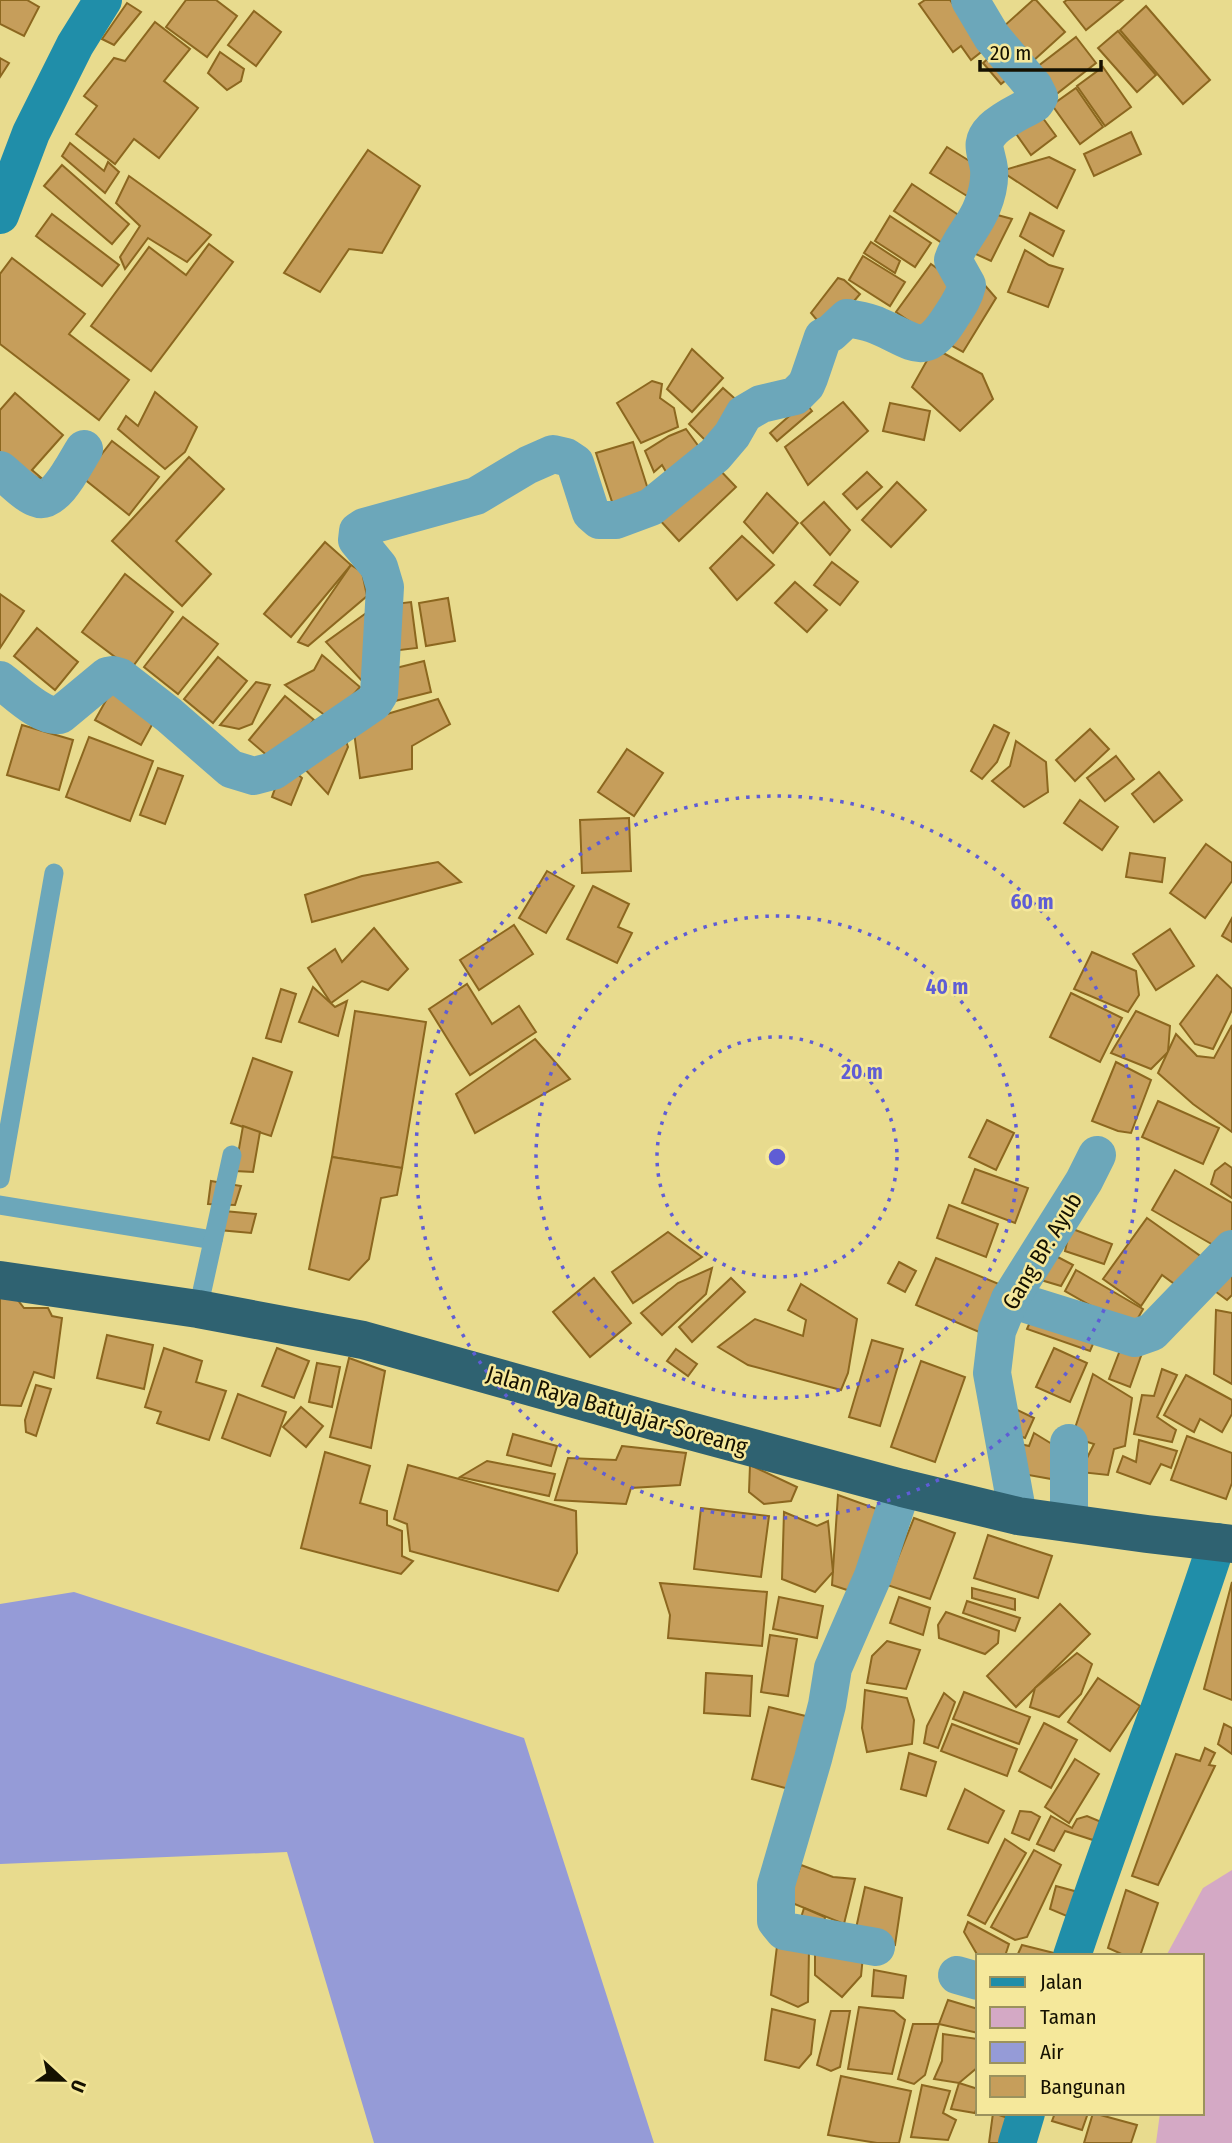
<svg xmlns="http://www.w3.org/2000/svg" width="1232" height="2143" font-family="'Fira Sans Condensed',sans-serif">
  <rect width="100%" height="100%" fill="#e8db8e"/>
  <polygon fill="#d4a9c5" points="1232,1870 1232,2143 1156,2143 1160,2113 1202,2113 1202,1956 1166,1956 1203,1888"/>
  <polygon fill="#959bd7" points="74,1592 524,1738 654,2143 374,2143 287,1852 0,1864 0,1604"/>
  <g fill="#c69e5b" stroke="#8c671f" stroke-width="2">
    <polygon points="0,0 27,0 39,7 24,36 0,24"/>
    <polygon points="186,0 216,0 237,16 207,57 166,27"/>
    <polygon points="925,0 950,0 985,49 971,60 961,46 953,52 919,4"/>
    <polygon points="1033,0 1036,0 1065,32 1033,61 1003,27"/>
    <polygon points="1067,0 1123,0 1086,30 1064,2"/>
    <polygon points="127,3 141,12 114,45 102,39"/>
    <polygon points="1146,6 1210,80 1183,104 1120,30"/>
    <polygon points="254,11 281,32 256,66 228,45"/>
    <polygon points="155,22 190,49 164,81 198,108 159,158 134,139 115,164 76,134 97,106 84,96 114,58 125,61"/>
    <polygon points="1118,31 1156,75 1137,92 1098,48"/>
    <polygon points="1076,37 1096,63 1054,96 1033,70"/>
    <polygon points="220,52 244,69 241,81 227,90 208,73"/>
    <polygon points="993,54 1011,76 1001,84 983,63"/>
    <polygon points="0,58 9,63 0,77"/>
    <polygon points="1103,67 1131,107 1105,126 1077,86"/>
    <polygon points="1076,88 1103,127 1080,144 1052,105"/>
    <polygon points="1037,110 1056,136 1031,155 1012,128"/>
    <polygon points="1131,132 1141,154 1094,176 1084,154"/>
    <polygon points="70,143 104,171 108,162 119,172 105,193 62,156"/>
    <polygon points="947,147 984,170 967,196 930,173"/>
    <polygon points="368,150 420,186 382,253 349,249 320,292 284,273"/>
    <polygon points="1049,157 1075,170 1057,208 1001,171"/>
    <polygon points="62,165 129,224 112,244 44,186"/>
    <polygon points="129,176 211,235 187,262 148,238 125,269 120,257 140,226 116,203"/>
    <polygon points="912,184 966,220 948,247 894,211"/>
    <polygon points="990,213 1012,219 991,261 967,250"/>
    <polygon points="1030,213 1064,231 1053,256 1020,236"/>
    <polygon points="52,214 119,265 102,286 36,236"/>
    <polygon points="890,216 931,243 915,267 875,241"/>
    <polygon points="871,242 900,261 895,273 864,253"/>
    <polygon points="209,244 233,262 151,371 91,326 149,247 186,275"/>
    <polygon points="1025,250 1049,265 1063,269 1048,307 1008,292"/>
    <polygon points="863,256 905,282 890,306 849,280"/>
    <polygon points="12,258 85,314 69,334 129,380 99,420 0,344 0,274"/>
    <polygon points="931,264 959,284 925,332 896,312"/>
    <polygon points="838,278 844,280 860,294 831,328 822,326 811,313"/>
    <polygon points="982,282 996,298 963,352 943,341"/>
    <polygon points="934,348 982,374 993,399 960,431 912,387"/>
    <polygon points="692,349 723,378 692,412 667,389"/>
    <polygon points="652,381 662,384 660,398 674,408 678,427 641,443 617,403"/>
    <polygon points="723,388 741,404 709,444 689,424"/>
    <polygon points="155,392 197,427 185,452 165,469 118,429 126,416 138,426"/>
    <polygon points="15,393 63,435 32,470 46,482 0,460 0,410"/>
    <polygon points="805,402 812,411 777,441 770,433"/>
    <polygon points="843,402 868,431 808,485 785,447"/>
    <polygon points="890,403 930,411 924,440 883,431"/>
    <polygon points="686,429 702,451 669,477 662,465 654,472 645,451 669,436"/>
    <polygon points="112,441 159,477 129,515 83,478"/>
    <polygon points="633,442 652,502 616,514 596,453"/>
    <polygon points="189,457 224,489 176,541 211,574 182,606 112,541"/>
    <polygon points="715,465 736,487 679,541 658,518"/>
    <polygon points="867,472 882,487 857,509 843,494"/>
    <polygon points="897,482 926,510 891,547 862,520"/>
    <polygon points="767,493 798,523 773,553 744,522"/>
    <polygon points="824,502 850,530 830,555 801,523"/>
    <polygon points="742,536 774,565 737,600 710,568"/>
    <polygon points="325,542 351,565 291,637 264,614"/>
    <polygon points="832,562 858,582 840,605 814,585"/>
    <polygon points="351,565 362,572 367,596 308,646 298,642"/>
    <polygon points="125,574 173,612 131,669 82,632"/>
    <polygon points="795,582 827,610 807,632 775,603"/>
    <polygon points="0,594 24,611 0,648"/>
    <polygon points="448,598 455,641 426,646 419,603"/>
    <polygon points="411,602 417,648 392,651 386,605"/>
    <polygon points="369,611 363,682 326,642"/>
    <polygon points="183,617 218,644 178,694 144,667"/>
    <polygon points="37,628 78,662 55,690 14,656"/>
    <polygon points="322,655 360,687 331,720 285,685 314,670"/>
    <polygon points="218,657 247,681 213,723 184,699"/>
    <polygon points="424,661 431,692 395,701 388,670"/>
    <polygon points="256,682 270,685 252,724 239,729 220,725"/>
    <polygon points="114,686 159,712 141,745 95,720"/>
    <polygon points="285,696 314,720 277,764 249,740"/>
    <polygon points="438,699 450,724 412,746 412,769 360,778 353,724"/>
    <polygon points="22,725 73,740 59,790 7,775"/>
    <polygon points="994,725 1009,733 997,762 982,779 971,771"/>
    <polygon points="1090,729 1109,749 1075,781 1056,760"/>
    <polygon points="344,735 348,747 328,794 301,765"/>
    <polygon points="89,737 153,761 130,821 66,797"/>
    <polygon points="1016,741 1046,762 1048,792 1024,807 992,781 1010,766"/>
    <polygon points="627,749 663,773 634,816 598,792"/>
    <polygon points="1116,756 1134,779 1105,801 1087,778"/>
    <polygon points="158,768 183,776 165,824 140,815"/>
    <polygon points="294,771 302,778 291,805 272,797 277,783"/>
    <polygon points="1159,772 1182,800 1154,822 1132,794"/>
    <polygon points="1080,800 1118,827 1102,850 1064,823"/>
    <polygon points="629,818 631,871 582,873 580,820"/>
    <polygon points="1206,844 1232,863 1232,881 1205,918 1170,893"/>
    <polygon points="1130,853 1165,858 1162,882 1126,877"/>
    <polygon points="438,862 461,882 312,922 305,895 362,876"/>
    <polygon points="547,871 574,886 546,933 519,918"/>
    <polygon points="593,886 629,904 618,927 632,933 617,963 567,939"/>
    <polygon points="1232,918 1232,942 1222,936"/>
    <polygon points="514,925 533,954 479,990 460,960"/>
    <polygon points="374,928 408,969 388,990 362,981 331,1003 308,968 335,949 342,962"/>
    <polygon points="1170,929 1194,966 1156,990 1133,954"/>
    <polygon points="1092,952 1136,971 1139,995 1128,1012 1074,989"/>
    <polygon points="1217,975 1232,989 1232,1010 1213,1049 1195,1044 1180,1024"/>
    <polygon points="467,984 492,1024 519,1006 536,1032 470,1075 429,1009"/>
    <polygon points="313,987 335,1007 347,1001 338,1036 299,1022"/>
    <polygon points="281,989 296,994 281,1042 266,1038"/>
    <polygon points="1071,993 1122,1018 1100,1062 1050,1037"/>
    <polygon points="355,1011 426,1022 402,1168 332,1157"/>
    <polygon points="1136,1011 1170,1026 1168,1052 1151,1069 1111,1053"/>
    <polygon points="1232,1025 1232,1132 1193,1104 1158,1073 1176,1034 1197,1056 1214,1058"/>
    <polygon points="535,1039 570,1079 475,1133 456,1094"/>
    <polygon points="253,1058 292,1072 271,1136 231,1123"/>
    <polygon points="1116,1062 1151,1080 1131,1133 1118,1131 1092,1121"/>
    <polygon points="1158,1101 1219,1128 1203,1164 1142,1137"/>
    <polygon points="987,1120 1014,1133 996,1170 969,1157"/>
    <polygon points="243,1126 260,1132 253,1172 235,1171"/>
    <polygon points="332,1157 402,1168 397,1195 381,1198 369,1259 349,1280 309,1269"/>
    <polygon points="1225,1163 1232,1168 1232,1198 1211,1184 1215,1171"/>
    <polygon points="975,1169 1028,1188 1015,1223 962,1203"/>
    <polygon points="1175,1170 1232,1203 1232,1233 1222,1250 1152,1210"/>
    <polygon points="211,1181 241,1186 235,1205 208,1204"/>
    <polygon points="949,1205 998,1224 986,1257 937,1238"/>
    <polygon points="224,1211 256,1214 251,1233 219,1230"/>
    <polygon points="1147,1218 1206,1260 1184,1291 1162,1275 1141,1306 1103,1279"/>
    <polygon points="1070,1228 1112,1244 1104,1264 1065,1251"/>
    <polygon points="668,1232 702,1257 633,1303 612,1272"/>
    <polygon points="1052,1254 1073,1265 1061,1286 1041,1280"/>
    <polygon points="936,1258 1006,1287 986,1335 916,1305"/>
    <polygon points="899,1262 916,1271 905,1292 888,1283"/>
    <polygon points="1232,1262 1232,1295 1227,1300 1208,1286"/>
    <polygon points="712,1268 706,1294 662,1335 641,1313 678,1283"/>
    <polygon points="1076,1270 1143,1309 1132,1329 1065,1291"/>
    <polygon points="594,1278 631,1323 590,1357 553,1312"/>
    <polygon points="731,1278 745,1292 692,1342 679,1327"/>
    <polygon points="801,1284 857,1319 848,1373 841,1390 748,1365 718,1347 755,1319 803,1336 806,1320 788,1310"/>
    <polygon points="0,1294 13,1294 24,1308 48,1308 52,1316 62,1318 54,1378 34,1372 21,1406 0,1405"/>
    <polygon points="1216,1310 1232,1313 1232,1384 1214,1374"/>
    <polygon points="1033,1315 1096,1337 1090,1351 1027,1329"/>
    <polygon points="107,1335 153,1345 144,1389 97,1378"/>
    <polygon points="872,1340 903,1349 880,1426 849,1417"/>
    <polygon points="1122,1345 1142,1353 1130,1387 1109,1379"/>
    <polygon points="164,1348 202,1361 196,1382 226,1391 209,1440 157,1423 161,1412 145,1407"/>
    <polygon points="277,1348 309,1361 294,1398 262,1386"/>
    <polygon points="1054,1348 1087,1363 1070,1402 1036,1387"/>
    <polygon points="676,1349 697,1364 688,1376 667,1361"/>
    <polygon points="349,1358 385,1371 371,1448 330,1437"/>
    <polygon points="921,1361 965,1377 935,1462 891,1447"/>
    <polygon points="317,1363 340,1367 332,1407 309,1402"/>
    <polygon points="1162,1369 1177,1375 1157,1417 1176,1430 1172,1442 1134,1434 1142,1395 1154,1396"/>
    <polygon points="1093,1374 1132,1398 1125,1446 1114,1449 1108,1475 1080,1472 1094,1444 1072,1437"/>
    <polygon points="1186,1375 1232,1400 1232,1414 1222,1432 1200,1419 1194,1432 1164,1415"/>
    <polygon points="36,1385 51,1389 36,1436 26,1432 25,1420"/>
    <polygon points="238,1394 286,1412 270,1456 222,1438"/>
    <polygon points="301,1407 323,1426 306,1447 283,1427"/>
    <polygon points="1013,1408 1034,1418 1025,1438 1004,1430"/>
    <polygon points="1034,1433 1065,1452 1057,1480 1017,1473 1012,1442 1029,1446"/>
    <polygon points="513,1434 557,1446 551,1466 507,1455"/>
    <polygon points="1187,1436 1232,1453 1232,1483 1226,1499 1171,1480"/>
    <polygon points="1139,1440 1177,1451 1171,1468 1161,1464 1150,1484 1117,1472 1123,1456 1136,1462"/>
    <polygon points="622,1446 686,1453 680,1485 631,1488 626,1504 555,1500 568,1458 616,1460"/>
    <polygon points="325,1452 370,1466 360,1503 387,1511 387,1525 402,1531 402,1556 413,1561 401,1574 301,1548"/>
    <polygon points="487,1461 555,1474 549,1496 460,1477"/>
    <polygon points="408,1465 576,1511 577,1553 558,1591 410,1551 407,1524 394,1519"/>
    <polygon points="750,1465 797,1487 791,1501 764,1504 749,1492"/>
    <polygon points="838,1495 891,1514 862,1595 832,1585"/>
    <polygon points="701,1508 769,1516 761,1577 694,1569"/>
    <polygon points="784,1512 817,1526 828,1521 833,1572 815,1592 782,1579"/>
    <polygon points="914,1518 955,1533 930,1599 887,1585"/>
    <polygon points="988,1535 1052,1556 1038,1598 974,1578"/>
    <polygon points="1232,1582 1232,1700 1204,1689"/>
    <polygon points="660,1583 767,1592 762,1646 668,1638 670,1615"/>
    <polygon points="972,1588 1015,1599 1015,1610 972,1598"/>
    <polygon points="779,1597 823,1606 817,1638 773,1629"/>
    <polygon points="899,1597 930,1608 923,1635 890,1623"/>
    <polygon points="967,1601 1020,1618 1015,1631 963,1613"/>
    <polygon points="1060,1604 1090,1634 1016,1707 987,1676"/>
    <polygon points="946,1612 999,1631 998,1643 985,1654 939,1638 938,1625"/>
    <polygon points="770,1635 797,1639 788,1696 761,1692"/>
    <polygon points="887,1641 920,1650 906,1689 867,1683 872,1656"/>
    <polygon points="1077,1653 1092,1664 1081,1694 1059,1717 1030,1707 1035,1688"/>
    <polygon points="706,1673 752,1676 750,1716 704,1713"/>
    <polygon points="1098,1678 1140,1706 1110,1751 1068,1722"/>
    <polygon points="865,1690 907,1698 914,1720 912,1744 867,1752 862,1728"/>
    <polygon points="964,1692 1030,1717 1019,1744 953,1719"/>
    <polygon points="944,1693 955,1702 938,1748 924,1743 927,1726"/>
    <polygon points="769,1707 818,1719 800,1792 752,1779"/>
    <polygon points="1044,1723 1077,1740 1051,1788 1019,1771"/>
    <polygon points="952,1724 1017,1749 1007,1776 941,1751"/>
    <polygon points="1224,1724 1232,1728 1232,1754 1218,1744"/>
    <polygon points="1205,1748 1215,1753 1209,1765 1215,1766 1158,1885 1132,1876 1176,1754 1200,1761"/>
    <polygon points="909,1753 936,1762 926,1796 901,1789"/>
    <polygon points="1075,1759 1099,1774 1069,1823 1045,1807"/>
    <polygon points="965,1789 1004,1811 988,1843 948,1829"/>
    <polygon points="1020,1811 1031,1812 1040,1817 1029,1840 1012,1833"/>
    <polygon points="1051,1816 1072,1828 1077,1819 1087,1816 1106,1824 1093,1840 1065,1831 1054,1851 1037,1844"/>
    <polygon points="1005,1839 1026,1853 985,1924 968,1915"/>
    <polygon points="1034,1850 1061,1865 1027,1937 1015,1940 991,1927"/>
    <polygon points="801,1865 833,1877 855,1879 844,1924 787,1901"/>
    <polygon points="1056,1886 1078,1892 1069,1917 1050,1909"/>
    <polygon points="865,1887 902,1898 895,1945 855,1933"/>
    <polygon points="1126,1890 1158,1903 1140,1956 1126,1956 1108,1948"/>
    <polygon points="804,1908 825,1917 823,1930 799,1924"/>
    <polygon points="968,1922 1009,1944 1005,1956 978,1956 964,1932"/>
    <polygon points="815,1941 864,1946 861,1976 842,1997 815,1975"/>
    <polygon points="1022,1945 1054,1953 1053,1956 1017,1956"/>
    <polygon points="777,1946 809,1949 808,2002 798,2007 771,1995"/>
    <polygon points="874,1970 906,1976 903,1998 872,1996"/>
    <polygon points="948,2000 978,2009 978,2033 939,2024"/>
    <polygon points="859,2007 894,2011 905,2020 892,2074 848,2069"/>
    <polygon points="772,2009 815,2020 811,2054 799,2068 765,2060"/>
    <polygon points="831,2011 850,2011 840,2067 831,2071 817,2065"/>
    <polygon points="913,2024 939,2024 925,2075 914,2084 898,2079"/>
    <polygon points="943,2034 978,2039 978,2067 959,2083 934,2079 942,2061"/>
    <polygon points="841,2076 911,2091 899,2143 877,2143 828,2135"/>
    <polygon points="959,2083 978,2089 978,2103 975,2113 951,2109"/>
    <polygon points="922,2085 950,2091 943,2113 956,2120 948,2140 911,2137"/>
    <polygon points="993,2113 1017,2121 1008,2143 989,2143"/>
    <polygon points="1055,2113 1088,2113 1082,2130 1052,2121"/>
    <polygon points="1093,2113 1137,2125 1131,2143 1084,2143"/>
  </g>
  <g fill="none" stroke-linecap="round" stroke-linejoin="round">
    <g stroke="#6ca7ba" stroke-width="19">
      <polyline points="0,1179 54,873"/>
      <polyline points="0,1205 213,1240"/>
      <polyline points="198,1309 232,1155"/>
    </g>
    <g stroke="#6ca7ba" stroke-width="38">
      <path d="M0 470C9 477 25 494 36 498 55 506 75 463 84 449"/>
      <path d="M0 680C15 691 41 718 60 715L107 676 113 675 120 677 169 715 231 769 254 776 273 771 374 702 379 694 385 587 379 567 357 540 358 531 364 527 476 496 528 465 553 454 566 457 575 463 591 513 599 520H616L651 507 715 455 732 435 744 414 761 404 795 396 806 385 809 378 823 337 831 333 847 318C857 320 868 321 878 326 914 341 924 359 950 318 957 307 964 298 967 285L953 260C959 240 975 226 982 207 987 195 990 182 989 169 987 152 978 144 993 129 1004 118 1022 111 1035 103L1039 97 1034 87 992 37 970 0"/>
      <polyline points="1010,1299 1135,1338 1152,1332 1232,1249"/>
      <polyline points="1069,1443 1069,1523"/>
      <polyline points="1018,1516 992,1373 997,1331 1010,1299 1084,1181 1097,1155"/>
      <polyline points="876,1947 784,1931 776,1921 776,1885 813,1759 827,1705 833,1668 873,1576 902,1488"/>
      <polyline points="957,1975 978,1981"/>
    </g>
    <g stroke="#208ea9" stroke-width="38">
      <polyline points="0,215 31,133 75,45 103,0"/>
      <path d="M1072 1956C1118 1817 1172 1681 1217 1542"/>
      <polyline points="1017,2143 1026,2113"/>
    </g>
    <polyline stroke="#2f6271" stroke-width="38" points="0,1280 198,1309 363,1340 653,1421 902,1488 1018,1516 1147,1534 1232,1544"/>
  </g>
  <g fill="none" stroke="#5f5dd5" stroke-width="3.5" stroke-dasharray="3.5 7">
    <circle cx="777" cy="1157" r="120"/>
    <circle cx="777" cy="1157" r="241"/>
    <circle cx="777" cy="1157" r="361"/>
  </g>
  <g text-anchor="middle" stroke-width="5" stroke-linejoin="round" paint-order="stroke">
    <g font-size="23" fill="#151100" stroke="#f5e89b">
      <text transform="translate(1042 1251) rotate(-59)" y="8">Gang BP. Ayub</text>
      <text transform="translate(617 1410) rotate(16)" y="8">Jalan Raya Batujajar-Soreang</text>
    </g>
  </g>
  <circle cx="777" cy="1157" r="10" fill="#5f5dd5" stroke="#f5e89b" stroke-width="3.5"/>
  <g font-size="21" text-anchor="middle" font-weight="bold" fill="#5f5dd5" stroke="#f5e89b" stroke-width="5" stroke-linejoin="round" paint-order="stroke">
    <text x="1032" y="909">60 m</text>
    <text x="947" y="994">40 m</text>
    <text x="862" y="1079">20 m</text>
  </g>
  <rect x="976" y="1954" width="228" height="161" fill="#f5e89b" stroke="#9b925d" stroke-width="2"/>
  <rect x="990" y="1977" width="35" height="10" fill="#208ea9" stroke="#9b925d" stroke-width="2"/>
  <text x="1040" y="1989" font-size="21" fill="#151100">Jalan</text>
  <rect x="990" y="2007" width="35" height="21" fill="#d4a9c5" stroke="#9b925d" stroke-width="2"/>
  <text x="1040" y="2024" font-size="21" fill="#151100">Taman</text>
  <rect x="990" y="2042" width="35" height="21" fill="#959bd7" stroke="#9b925d" stroke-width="2"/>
  <text x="1040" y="2059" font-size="21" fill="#151100">Air</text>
  <rect x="990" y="2076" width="35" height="21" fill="#c69e5b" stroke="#9b925d" stroke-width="2"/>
  <text x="1040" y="2094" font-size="21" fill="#151100">Bangunan</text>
  <g transform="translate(63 2080) rotate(112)" stroke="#f5e89b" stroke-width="5" paint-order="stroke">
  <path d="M0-5L12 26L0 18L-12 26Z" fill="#151100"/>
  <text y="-10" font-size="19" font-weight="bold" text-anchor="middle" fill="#151100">U</text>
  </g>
  <path d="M980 60v10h121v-10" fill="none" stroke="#151100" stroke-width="3.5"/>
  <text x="990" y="60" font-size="21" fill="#151100" stroke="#f5e89b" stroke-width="5" paint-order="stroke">20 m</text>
</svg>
